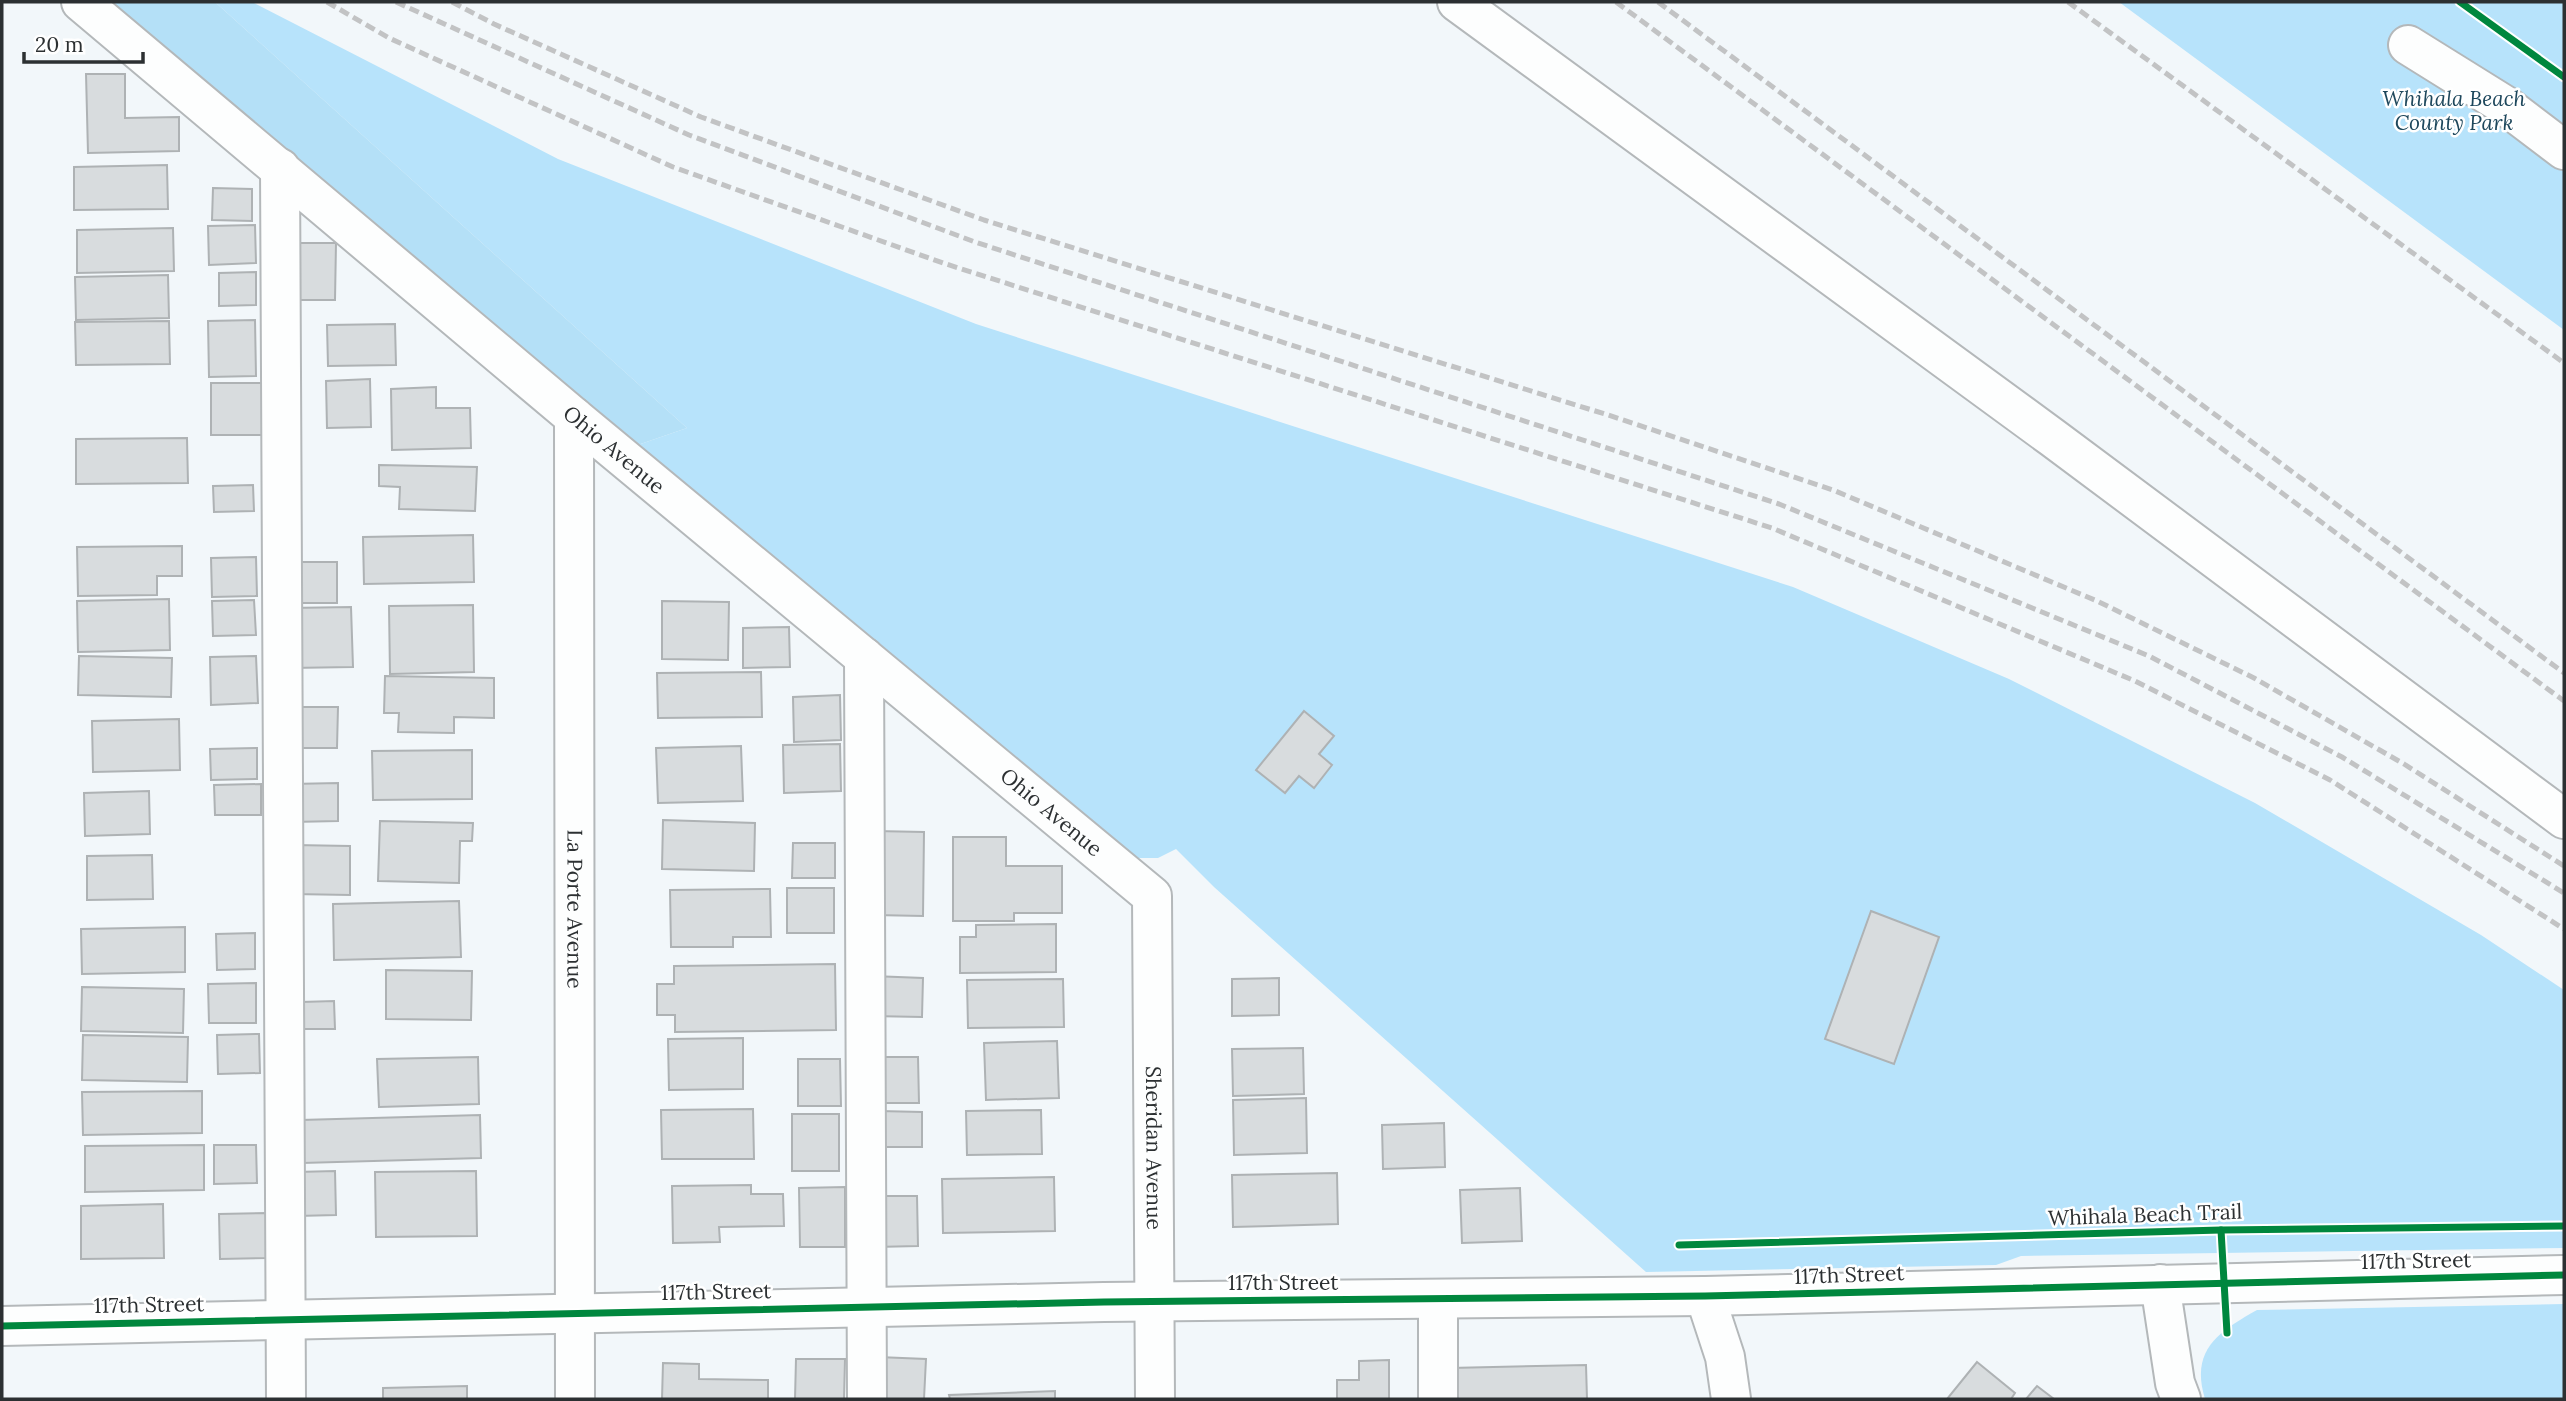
<svg xmlns="http://www.w3.org/2000/svg" width="2566" height="1401" font-family="Lora,serif">
  <rect width="100%" height="100%" fill="#f2f7fa"/>
  <g fill="#b7e3fb">
    <polygon points="215,2 252,2 558,159 976,324 1793,587 2009,679 2255,803 2481,935 2564,990 2564,1248 2021,1256 1996,1265 1646,1272 1214,887 1176,849 1158,858 1136,858 626,449 687,428"/>
    <polygon points="2119,2 2564,2 2564,331 2564,330"/>
    <path d="M2564 1304V1399H2205C2190 1350 2218 1332 2257 1310Z"/>
  </g>
  <polygon fill="#b4e0f7" points="101,2 215,2 687,428 626,449"/>
  <g fill="#d8dcde" stroke="#aeb2b4" stroke-width="2">
    <polygon points="86,74 125,74 125,118 179,117 179,151 88,153"/>
    <polygon points="167,165 168,209 74,210 74,167"/>
    <polygon points="213,188 252,189 252,221 212,220"/>
    <polygon points="255,225 256,263 209,265 208,226"/>
    <polygon points="173,228 174,271 77,273 77,230"/>
    <polygon points="288,243 336,243 335,300 287,300"/>
    <polygon points="256,272 256,305 219,306 219,273"/>
    <polygon points="168,275 169,318 76,320 75,277"/>
    <polygon points="255,320 256,376 209,377 208,321"/>
    <polygon points="169,321 170,364 76,365 75,322"/>
    <polygon points="395,324 396,365 328,366 327,325"/>
    <polygon points="370,379 371,427 327,428 326,381"/>
    <rect x="211" y="383" width="51" height="52"/>
    <polygon points="436,387 436,408 470,408 471,448 392,450 391,389"/>
    <polygon points="187,438 188,483 76,484 76,439"/>
    <polygon points="379,465 477,467 475,511 399,509 400,487 379,486"/>
    <polygon points="253,485 254,511 214,512 213,486"/>
    <polygon points="473,535 474,582 364,584 363,537"/>
    <polygon points="182,546 182,576 157,576 157,595 78,596 77,547"/>
    <polygon points="256,557 257,596 212,597 211,558"/>
    <rect x="293" y="562" width="44" height="41"/>
    <polygon points="169,599 170,650 78,652 77,601"/>
    <polygon points="254,600 256,635 213,636 212,601"/>
    <polygon points="662,601 729,602 728,660 662,659"/>
    <polygon points="473,605 474,672 390,674 389,606"/>
    <polygon points="351,607 353,667 290,668 289,608"/>
    <polygon points="789,627 790,667 743,668 743,628"/>
    <polygon points="79,656 172,658 171,697 78,695"/>
    <polygon points="256,656 258,703 211,705 210,657"/>
    <polygon points="761,672 762,717 658,718 657,673"/>
    <polygon points="385,676 494,678 494,718 454,717 454,733 398,732 399,713 384,713"/>
    <polygon points="840,695 841,740 794,742 793,697"/>
    <polygon points="297,707 338,707 337,748 296,748"/>
    <polygon points="1304,711 1334,736 1319,754 1332,765 1314,788 1299,776 1285,793 1256,770"/>
    <polygon points="179,719 180,770 93,772 92,721"/>
    <polygon points="840,744 841,791 784,793 783,745"/>
    <polygon points="741,746 743,801 658,803 656,748"/>
    <polygon points="257,748 257,779 211,780 210,749"/>
    <polygon points="472,750 472,799 373,800 372,751"/>
    <polygon points="338,783 338,821 292,822 291,784"/>
    <polygon points="261,784 261,815 215,815 214,785"/>
    <polygon points="149,791 150,834 85,836 84,793"/>
    <polygon points="663,820 755,823 754,871 662,869"/>
    <polygon points="380,821 473,823 472,841 460,841 459,883 378,881"/>
    <polygon points="875,831 924,832 923,916 874,915"/>
    <polygon points="953,837 1006,837 1006,866 1062,866 1062,913 1014,913 1014,921 953,921"/>
    <polygon points="793,843 835,843 835,878 792,878"/>
    <polygon points="294,845 350,846 350,895 293,894"/>
    <polygon points="152,855 153,899 87,900 87,856"/>
    <rect x="787" y="888" width="47" height="45"/>
    <polygon points="770,889 771,937 733,937 733,947 671,947 670,890"/>
    <polygon points="459,901 461,957 334,960 333,904"/>
    <polygon points="1871,911 1939,937 1894,1064 1825,1039"/>
    <polygon points="1056,924 1056,972 960,973 960,937 976,937 976,925"/>
    <polygon points="185,927 185,972 82,974 81,929"/>
    <polygon points="255,933 255,969 217,970 216,934"/>
    <polygon points="835,964 836,1030 675,1032 675,1015 657,1015 657,984 674,984 674,966"/>
    <polygon points="386,970 472,971 471,1020 386,1019"/>
    <polygon points="872,976 923,978 922,1017 871,1016"/>
    <polygon points="1279,978 1279,1015 1232,1016 1232,979"/>
    <polygon points="1063,979 1064,1027 968,1028 967,980"/>
    <polygon points="256,983 256,1023 209,1023 208,984"/>
    <polygon points="82,987 184,989 183,1033 81,1031"/>
    <polygon points="334,1001 335,1029 301,1029 301,1002"/>
    <polygon points="259,1034 260,1073 218,1074 217,1035"/>
    <polygon points="83,1035 188,1037 187,1082 82,1080"/>
    <polygon points="743,1038 743,1089 669,1090 668,1039"/>
    <polygon points="1057,1041 1059,1098 986,1100 984,1043"/>
    <polygon points="1303,1048 1304,1094 1233,1096 1232,1049"/>
    <polygon points="478,1057 479,1104 379,1107 377,1059"/>
    <polygon points="873,1057 918,1057 919,1103 873,1103"/>
    <polygon points="798,1059 840,1059 841,1106 798,1106"/>
    <polygon points="202,1091 202,1133 83,1135 82,1092"/>
    <polygon points="1306,1098 1307,1153 1234,1155 1233,1100"/>
    <polygon points="753,1109 754,1159 662,1159 661,1110"/>
    <polygon points="1041,1110 1042,1154 967,1155 966,1111"/>
    <polygon points="879,1111 922,1112 922,1147 879,1147"/>
    <rect x="792" y="1114" width="47" height="57"/>
    <polygon points="480,1115 481,1158 302,1163 301,1120"/>
    <polygon points="1444,1123 1445,1167 1383,1169 1382,1125"/>
    <polygon points="204,1145 204,1190 85,1192 85,1146"/>
    <polygon points="214,1145 256,1145 257,1183 214,1184"/>
    <polygon points="335,1171 336,1215 297,1216 296,1172"/>
    <polygon points="476,1171 477,1236 376,1237 375,1172"/>
    <polygon points="1337,1173 1338,1224 1233,1227 1232,1175"/>
    <polygon points="1054,1177 1055,1231 943,1233 942,1179"/>
    <polygon points="751,1185 751,1194 783,1194 784,1226 719,1227 720,1242 673,1243 672,1186"/>
    <polygon points="845,1187 845,1247 800,1247 799,1188"/>
    <polygon points="1520,1188 1522,1241 1462,1243 1460,1190"/>
    <polygon points="874,1196 917,1196 918,1246 875,1247"/>
    <polygon points="163,1204 164,1258 81,1259 81,1206"/>
    <polygon points="267,1213 267,1258 220,1259 219,1214"/>
    <polygon points="878,1357 926,1359 924,1399 877,1399"/>
    <polygon points="796,1359 845,1359 844,1399 795,1399"/>
    <polygon points="1389,1360 1389,1399 1337,1399 1337,1380 1359,1380 1359,1361"/>
    <polygon points="1977,1362 2015,1393 2011,1399 1947,1399"/>
    <polygon points="663,1363 699,1364 699,1379 768,1380 768,1399 662,1399"/>
    <polygon points="1586,1365 1587,1399 1451,1399 1450,1368"/>
    <polygon points="467,1386 467,1399 383,1399 383,1388"/>
    <polygon points="2037,1386 2054,1399 2026,1399"/>
    <polygon points="1055,1391 1055,1399 950,1399 949,1395"/>
  </g>
  <g fill="none" stroke-linecap="round" stroke-linejoin="round">
    <g stroke="#b4b8ba" stroke-width="42">
      <g id="minor">
        <path id="s1" d="M81 2 574 417 1152 896 1155 1399"/>
        <polyline points="1457,2 2053,438 2564,819"/>
        <polyline points="2408,45 2506,106 2564,150"/>
        <polyline points="280,168 286,1399"/>
        <path id="s2" d="M574 417 575 1399"/>
        <polyline points="864,657 867,1399"/>
        <polyline points="2160,1284 2175,1383 2181,1399"/>
        <polyline points="1705,1296 1725,1357 1731,1399"/>
        <polyline points="1438,1300 1438,1399"/>
        <polyline points="2,1326 1104,1302 1705,1296 2564,1275"/>
      </g>
    </g>
    <use href="#minor" stroke="#fdfefe" stroke-width="38"/>
    <g stroke="#c2c3c4" stroke-width="5" stroke-dasharray="10 5" stroke-linecap="butt">
      <polyline points="327,2 389,38 673,167 943,263 1772,528 2135,681 2330,780 2564,929"/>
      <polyline points="396,2 689,135 975,242 1779,504 2149,656 2342,757 2564,893"/>
      <polyline points="452,2 494,24 701,117 984,220 1608,415 1833,490 2097,601 2254,678 2404,764 2564,866"/>
      <polyline points="1616,2 2564,701"/>
      <polyline points="1658,2 2564,673"/>
      <polyline points="2068,2 2564,363"/>
    </g>
    <g stroke="#fff" stroke-width="11">
      <g id="cycleway">
        <polyline points="2460,2 2564,77"/>
        <polyline points="2221,1230 2227,1333"/>
        <polyline points="1679,1245 2221,1230 2564,1226"/>
        <polyline points="2,1326 1104,1302 1705,1296 2564,1275"/>
      </g>
    </g>
    <use href="#cycleway" stroke="#00873e" stroke-width="7"/>
  </g>
  <g text-anchor="middle" stroke-width="5" stroke-linejoin="round" paint-order="stroke">
    <g font-size="21" font-style="italic" fill="#1d475c" stroke="#fff">
      <text x="2454" y="106">Whihala Beach<tspan x="2454" dy="24">County Park</tspan></text>
    </g>
    <g font-size="21" fill="#2c3032" stroke="#fff">
      <text dy="7" stroke="none"><textPath href="#s1" startOffset="696">Ohio Avenue</textPath></text>
      <text dy="7" stroke="none"><textPath href="#s1" startOffset="1264">Ohio Avenue</textPath></text>
      <text dy="7" stroke="none"><textPath href="#s2" startOffset="492">La Porte Avenue</textPath></text>
      <text dy="7" stroke="none"><textPath href="#s1" startOffset="1647">Sheridan Avenue</textPath></text>
      <text transform="translate(2145 1215) rotate(-2)" y="7">Whihala Beach Trail</text>
      <text transform="translate(2416 1261) rotate(-1)" y="7">117th Street</text>
      <text transform="translate(1849 1275) rotate(-2)" y="7">117th Street</text>
      <text x="1283" y="1290">117th Street</text>
      <text transform="translate(716 1292) rotate(-1)" y="7">117th Street</text>
      <text transform="translate(149 1305) rotate(-1)" y="7">117th Street</text>
    </g>
  </g>
  <rect width="2566" height="1401" fill="none" stroke="#2c3032" stroke-width="7"/>
  <path d="M24 52v10h119v-10" fill="none" stroke="#2c3032" stroke-width="3.5"/>
  <text x="35" y="52" font-size="21" fill="#2c3032" stroke="#ffffff" stroke-width="5" paint-order="stroke">20 m</text>
</svg>
